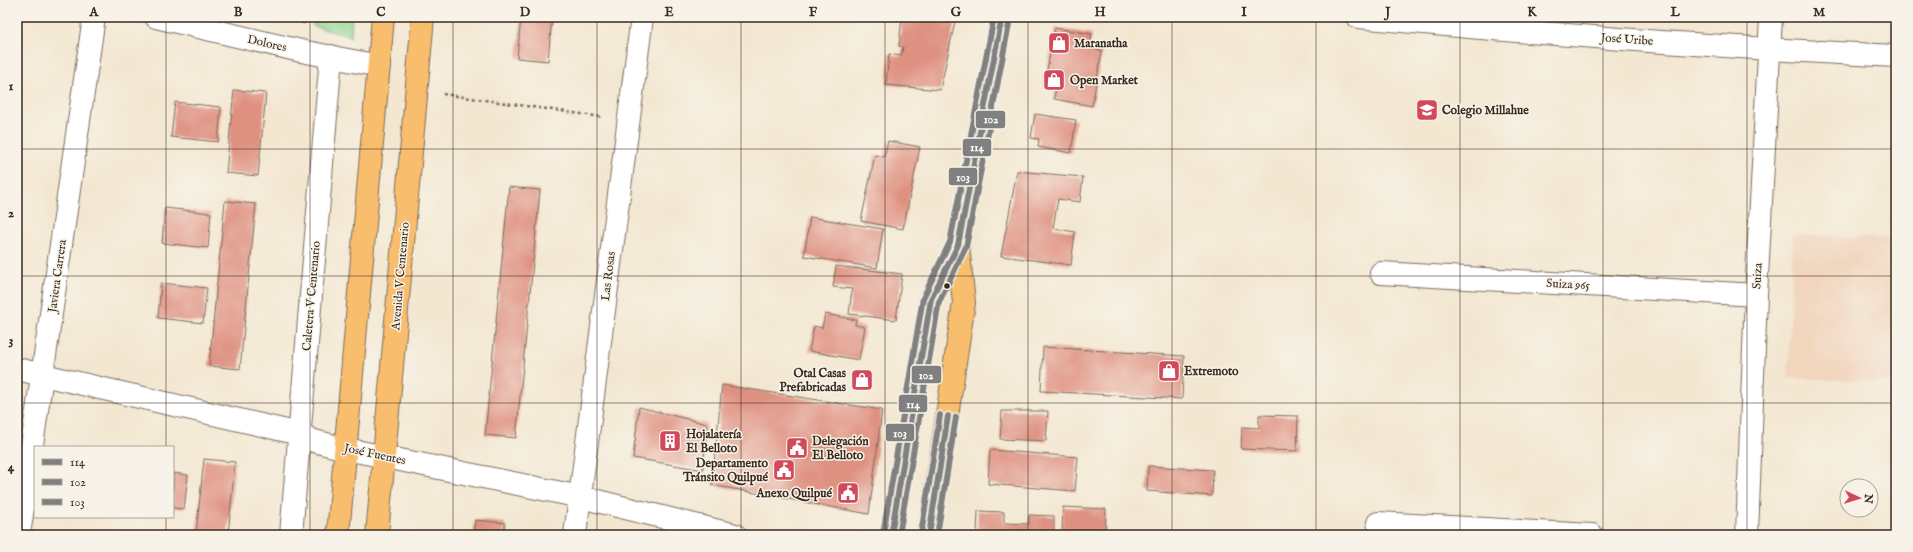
<svg xmlns="http://www.w3.org/2000/svg" width="1913" height="552" font-family="'IM FELL English',serif">
  <rect width="100%" height="100%" fill="#f7f3e8"/>
  <filter id="ink" filterUnits="userSpaceOnUse"><feTurbulence type="fractalNoise" baseFrequency=".025" numOctaves="2"/><feDisplacementMap in="SourceGraphic" scale="8" xChannelSelector="R" yChannelSelector="G"/><feConvolveMatrix kernelMatrix="1 2 1 2 8 2 1 2 1" color-interpolation-filters="sRGB"/></filter>
  <filter id="wash" filterUnits="userSpaceOnUse"><feTurbulence type="fractalNoise" baseFrequency=".012" numOctaves="4" result="noise"/><feDisplacementMap in="SourceGraphic" scale="16" xChannelSelector="R" yChannelSelector="G"/><feGaussianBlur stdDeviation="0.9" result="paint"/><feColorMatrix in="noise" values="0 0 0 0 0 0 0 0 0 0 0 0 0 0 0 0 0 1.4 0 .05"/><feComposite in="paint" operator="in"/></filter>
  <g filter="url(#wash)">
    <rect width="100%" height="100%" fill="#f3e7d1"/>
    <polygon fill="#f1d5bd" points="1793,235 1896,239 1896,382 1788,378"/>
    <polygon fill="#87d18e" stroke="#617e56" points="314,17 352,17 351,37 313,26"/>
    <g id="blocks">
      <g fill="#df9181">
        <polygon points="521,17 552,17 548,61 517,58"/>
        <polygon points="902,17 956,17 940,90 886,85 889,54 901,56 903,47 899,46"/>
        <polygon points="1055,28 1092,34 1089,48 1102,51 1092,106 1054,99 1056,87 1044,85"/>
        <polygon points="234,90 266,93 258,176 226,173"/>
        <polygon points="175,102 221,107 218,142 171,137"/>
        <polygon points="1035,114 1076,120 1071,153 1038,147 1039,139 1031,138"/>
        <polygon points="888,141 920,147 903,229 861,221 875,155 884,157"/>
        <polygon points="1017,171 1083,177 1080,202 1058,199 1053,228 1075,232 1071,265 1001,256"/>
        <polygon points="509,187 540,190 516,438 485,435"/>
        <polygon points="225,201 256,204 240,369 209,366"/>
        <polygon points="165,208 211,213 208,248 162,243"/>
        <polygon points="810,217 883,229 877,268 804,256"/>
        <polygon points="836,266 902,274 896,320 849,314 852,289 833,287"/>
        <polygon points="161,283 207,288 203,323 158,318"/>
        <polygon points="825,314 856,320 855,325 865,327 859,360 809,351 814,326 822,328"/>
        <polygon points="1043,347 1184,356 1182,399 1041,391"/>
        <polygon points="722,385 882,410 869,514 712,485"/>
        <polygon points="639,407 707,424 703,470 633,458"/>
        <polygon points="1002,411 1048,411 1046,441 1000,439"/>
        <polygon points="1259,415 1298,416 1297,451 1241,449 1242,427 1259,428"/>
        <polygon points="990,450 1078,457 1075,491 988,484"/>
        <polygon points="204,459 235,462 228,535 196,535"/>
        <polygon points="1148,466 1213,470 1212,496 1147,491"/>
        <polygon points="173,473 188,475 184,509 173,508"/>
        <polygon points="1063,507 1106,509 1105,531 1101,531 1101,535 1062,535"/>
        <polygon points="978,511 1004,512 1004,523 1029,524 1029,515 1054,516 1054,535 977,535"/>
        <polygon points="475,520 505,523 504,535 473,535"/>
      </g>
    </g>
  </g>
  <g filter="url(#ink)">
    <use href="#blocks" fill-opacity="0" stroke="#7b6c5d" stroke-width="1"/>
    <g fill="none" stroke-linecap="round" stroke-linejoin="round">
      <g stroke="#7b6c5d" stroke-width="24">
        <g id="minor">
          <polyline points="156,17 301,51 379,66"/>
          <path d="M1358 17C1537 34 1716 47 1896 56"/>
          <polyline points="1381,273 1756,295"/>
          <polyline points="17,369 300,434 314,441 346,449 581,497 735,535"/>
          <polyline points="1378,523 1592,535"/>
          <polyline points="19,535 94,17"/>
          <polyline points="291,535 331,56"/>
          <polyline points="575,535 642,17"/>
          <polyline points="1747,535 1756,295 1771,17"/>
        </g>
      </g>
      <g stroke="#7b6c5d" stroke-width="24">
        <g id="major">
          <polyline points="338,535 383,17"/>
          <polyline points="377,535 423,17"/>
          <polyline points="891,535 931,299 958,245 1002,17"/>
          <polyline points="929,535 964,303 958,245"/>
        </g>
      </g>
      <g stroke="#7b6c5d" stroke-width="2.5" stroke-dasharray="3 3" stroke-linecap="butt">
        <polyline points="303,24 304,17"/>
        <polyline points="443,94 602,117"/>
      </g>
      <use href="#minor" stroke="#fff" stroke-width="22"/>
      <use href="#major" stroke="#f9be6d" stroke-width="22"/>
      <g stroke="#f7f3e8" stroke-width="9">
        <g id="bus-1">
          <polyline points="891,535 931,299 958,245 1002,17"/>
          <polyline points="929,535 948,416"/>
        </g>
      </g>
      <g stroke="#f7f3e8" stroke-width="9">
        <g id="bus-2">
          <polyline points="899,535 939,302 966,247 1010,19"/>
          <polyline points="937,535 956,417"/>
        </g>
      </g>
      <g stroke="#f7f3e8" stroke-width="9">
        <g id="bus-3">
          <polyline points="883,534 923,298 950,242 994,17"/>
          <polyline points="921,534 940,415"/>
        </g>
      </g>
      <use href="#bus-1" stroke="#808080" stroke-width="6"/>
      <use href="#bus-2" stroke="#808080" stroke-width="6"/>
      <use href="#bus-3" stroke="#808080" stroke-width="6"/>
    </g>
  </g>
  <path fill="none" stroke="#3b2a1e" stroke-width="1" stroke-opacity="0.55" d="M166 17V447M310 17V535M453 17V535M597 17V535M741 17V535M885 17V535M1028 17V535M1172 17V535M1316 17V535M1460 17V535M1603 17V535M1747 17V535M17 149H1896M17 276H1896M17 403H1896M166 517V535"/>
  <defs>
    <g id="shop-square" transform="scale(1.15)"><rect x="-9" y="-9" width="18" height="18" rx="4" fill="#d1495b" stroke="#f7f3e8"/><path d="M-5-2.5h2.3a2.7 3.5 0 0 1 5.4 0H5L5.5 6h-11ZM-1.5-2.5h3a1.5 2.3 0 0 0-3 0Z" fill="#fff"/></g>
    <g id="school-square" transform="scale(1.15)"><rect x="-9" y="-9" width="18" height="18" rx="4" fill="#d1495b" stroke="#f7f3e8"/><path d="M0-5L7-2L0 1L-7-2ZM-4 1L0 2.5L4 1V4Q0 6-4 4Z" fill="#fff"/></g>
    <g id="building-square" transform="scale(1.15)"><rect x="-9" y="-9" width="18" height="18" rx="4" fill="#d1495b" stroke="#f7f3e8"/><path d="M-4-6H4V6H1V3H-1V6H-4ZM-2.5-4.3h1.7v1.8h-1.7ZM.8-4.3h1.7v1.8H.8ZM-2.5-1h1.7V.8h-1.7ZM.8-1h1.7V.8H.8Z" fill="#fff"/></g>
    <g id="civic-square" transform="scale(1.15)"><rect x="-9" y="-9" width="18" height="18" rx="4" fill="#d1495b" stroke="#f7f3e8"/><path d="M-.6-6.5H3V-4.5H.6V-3L4-1V1h2V6H-6V1h2V-1L-.6-3ZM-1.2 2.5V6h2.4V2.5Z" fill="#fff"/></g>
  </defs>
  <g fill-rule="evenodd">
    <use href="#shop-square" x="1059" y="43"/>
    <use href="#shop-square" x="1054" y="80"/>
    <use href="#school-square" x="1427" y="110"/>
    <use href="#shop-square" x="1169" y="371"/>
    <use href="#shop-square" x="862" y="380"/>
    <use href="#building-square" x="670" y="441"/>
    <use href="#civic-square" x="797" y="448"/>
    <use href="#civic-square" x="784" y="470"/>
    <use href="#civic-square" x="848" y="493"/>
  </g>
  <circle fill="#3b2a1e" stroke="#f7f3e8" stroke-width="1.5" cx="947" cy="286" r="3.5"/>
  <g text-anchor="middle" stroke-width="3" stroke-linejoin="round" paint-order="stroke">
    <g font-size="12" fill="#3b2a1e" stroke="#f7f3e8">
      <text transform="translate(1627 39) rotate(4)" y="4">José Uribe</text>
      <text transform="translate(267 43) rotate(13)" y="4">Dolores</text>
      <text transform="translate(57 276) rotate(-82)" y="4">Javiera Carrera</text>
      <text transform="translate(400 276) rotate(-85)" y="4">Avenida V Centenario</text>
      <text transform="translate(608 276) rotate(-83)" y="4">Las Rosas</text>
      <text transform="translate(1757 276) rotate(-87)" y="4">Suiza</text>
      <text transform="translate(1568 284) rotate(3)" y="4">Suiza 965</text>
      <text transform="translate(311 296) rotate(-85)" y="4">Caletera V Centenario</text>
      <text transform="translate(375 454) rotate(12)" y="4">José Fuentes</text>
    </g>
    <g font-size="12" font-weight="bold" fill="#3b2a1e" stroke="#f7f3e8" text-anchor="start">
      <text x="1074" y="47">Maranatha</text>
      <text x="1070" y="84">Open Market</text>
      <text x="1442" y="114">Colegio Millahue</text>
      <text x="1184" y="375">Extremoto</text>
      <text x="846" y="377" text-anchor="end">Otal Casas<tspan x="846" dy="14">Prefabricadas</tspan></text>
      <text x="686" y="438">Hojalatería<tspan x="686" dy="14">El Belloto</tspan></text>
      <text x="812" y="445">Delegación<tspan x="812" dy="14">El Belloto</tspan></text>
      <text x="768" y="467" text-anchor="end">Departamento<tspan x="768" dy="14">Tránsito Quilpué</tspan></text>
      <text x="832" y="497" text-anchor="end">Anexo Quilpué</text>
    </g>
  </g>
  <g stroke="#f7f3e8" stroke-width="1.5">
    <rect x="975" y="110" width="31" height="19" rx="4" fill="#808080"/>
    <rect x="962" y="138" width="30" height="19" rx="4" fill="#808080"/>
    <rect x="948" y="167" width="30" height="19" rx="4" fill="#808080"/>
    <rect x="911" y="365" width="31" height="19" rx="4" fill="#808080"/>
    <rect x="898" y="394" width="30" height="19" rx="4" fill="#808080"/>
    <rect x="885" y="423" width="30" height="19" rx="4" fill="#808080"/>
  </g>
  <g font-size="11" text-anchor="middle" font-weight="bold" fill="#fff">
    <text x="991" y="123">102</text>
    <text x="977" y="151">114</text>
    <text x="963" y="181">103</text>
    <text x="926" y="379">102</text>
    <text x="913" y="408">114</text>
    <text x="900" y="437">103</text>
  </g>
  <rect width="1913" height="552" fill="none" stroke="#f7f3e8" stroke-width="44"/>
  <rect x="34" y="446" width="140" height="72" fill="#f7f3e8" stroke="#aca397"/>
  <rect x="42" y="459" width="20" height="6" fill="#808080" stroke="#aca397"/>
  <text x="70" y="466" font-size="12" fill="#3b2a1e">114</text>
  <rect x="42" y="479" width="20" height="6" fill="#808080" stroke="#aca397"/>
  <text x="70" y="486" font-size="12" fill="#3b2a1e">102</text>
  <rect x="42" y="499" width="20" height="6" fill="#808080" stroke="#aca397"/>
  <text x="70" y="506" font-size="12" fill="#3b2a1e">103</text>
  <g transform="translate(1859 498) rotate(94)"><circle r="19" fill="#f7f3e8" stroke="#aca397"/>
  <path d="M0-3L7 15L0 10L-7 15Z" fill="#d1495b"/>
  <text y="-6" font-size="11" font-weight="bold" text-anchor="middle" fill="#3b2a1e">N</text>
  </g>
  <rect x="22" y="22" width="1869" height="508" fill="none" stroke="#3b2a1e" stroke-width="1.5"/>
  <g font-size="13" text-anchor="middle" font-weight="bold" fill="#3b2a1e">
    <text x="94" y="16">A</text>
    <text x="238" y="16">B</text>
    <text x="381" y="16">C</text>
    <text x="525" y="16">D</text>
    <text x="669" y="16">E</text>
    <text x="813" y="16">F</text>
    <text x="956" y="16">G</text>
    <text x="1100" y="16">H</text>
    <text x="1244" y="16">I</text>
    <text x="1388" y="16">J</text>
    <text x="1532" y="16">K</text>
    <text x="1675" y="16">L</text>
    <text x="1819" y="16">M</text>
    <text x="11" y="90">1</text>
    <text x="11" y="217">2</text>
    <text x="11" y="344">3</text>
    <text x="11" y="471">4</text>
  </g>
</svg>
